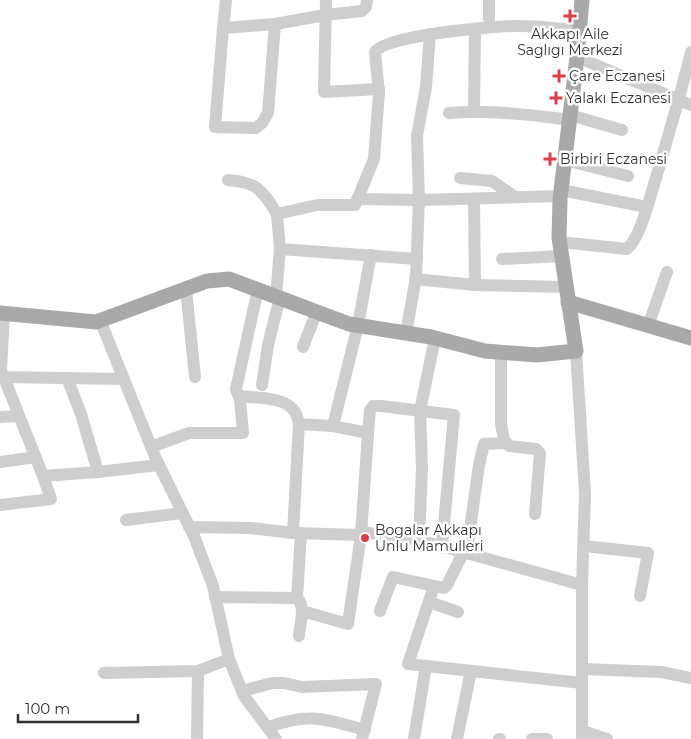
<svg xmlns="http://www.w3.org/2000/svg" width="691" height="739" font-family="Montserrat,sans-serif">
  <rect width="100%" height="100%" fill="#fff"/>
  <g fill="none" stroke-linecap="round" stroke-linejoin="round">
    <g stroke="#cecece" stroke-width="12">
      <polyline points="226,0 223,28 275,24 325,15 362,11 366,7 367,0"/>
      <polyline points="326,0 324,92 379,89"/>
      <polyline points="489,19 489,0"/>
      <polyline points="223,28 215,127 256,128 262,123 268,113 275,24"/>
      <polyline points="577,57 691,105"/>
      <polyline points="474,111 475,29"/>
      <path d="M449 113C490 110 529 114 570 120"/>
      <polyline points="570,115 622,130"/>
      <polyline points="565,160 628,176"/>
      <polyline points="460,178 492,181 515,197"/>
      <path d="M228 180C257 182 262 190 277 214L317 205H355L374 159 379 93 375 52C385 35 499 25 522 26 541 26 560 29 580 30"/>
      <polyline points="561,190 647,207"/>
      <polyline points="357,199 419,200 560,196"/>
      <path d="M560 242 627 249C641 237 650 196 656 178 668 136 681 94 691 52"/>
      <polyline points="280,249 417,259"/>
      <polyline points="502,259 562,256"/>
      <polyline points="415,279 475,285 474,199"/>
      <polyline points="475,285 566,287"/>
      <polyline points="186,289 195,377"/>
      <polyline points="276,296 280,249 277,214"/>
      <polyline points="100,320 156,459 194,536 213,586 229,659 244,696 276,739"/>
      <polyline points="648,326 667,272"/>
      <polyline points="406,333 416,277 419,200 417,136 426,87 430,34"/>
      <polyline points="303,347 317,311"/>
      <polyline points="576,351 585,494 582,585 582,739"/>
      <polyline points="501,352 501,424 504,440 509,446 536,449 540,453 535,514"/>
      <polyline points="0,377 124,379"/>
      <polyline points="262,385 268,345 280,297"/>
      <path d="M239 396C255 398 285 396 295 412 297 415 298 420 299 424L333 426 358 325 371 255"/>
      <polyline points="0,417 19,416"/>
      <polyline points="368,433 370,410 373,406 381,406 454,415 442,546"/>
      <polyline points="151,447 189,433 243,433 240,400 236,389 258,289"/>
      <polyline points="0,462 36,457"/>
      <polyline points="98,472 159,465"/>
      <polyline points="43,476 98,472 81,414 67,378"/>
      <polyline points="0,505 51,499 43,476 1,370 4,314"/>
      <polyline points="126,520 182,513"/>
      <polyline points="189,527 251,528 293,533 361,535 368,433 333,426"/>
      <polyline points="361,532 419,540 582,585"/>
      <polyline points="293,533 299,424"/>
      <polyline points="419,540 422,468 420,411 435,338"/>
      <polyline points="584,546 648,553 640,596"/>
      <polyline points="434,586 408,664 582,683"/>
      <polyline points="215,597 297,598"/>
      <polyline points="429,602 458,612"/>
      <polyline points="302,611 348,624 361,535"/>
      <polyline points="380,611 393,577 444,588 447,585 468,543 479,465 484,444 506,443"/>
      <path d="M299 636C300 624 306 606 297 598L301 533"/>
      <polyline points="582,669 661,672 691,678"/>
      <polyline points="104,673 198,671 229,659"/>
      <polyline points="242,691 272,683 284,683 302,687 376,684 362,739"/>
      <path d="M269 727C309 712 325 719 365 730"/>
      <polyline points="582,731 607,739"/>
      <polyline points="197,739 198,671"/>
      <polyline points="414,739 426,666"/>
      <polyline points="457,739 471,671"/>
      <polyline points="499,739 500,739"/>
      <polyline points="532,739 547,739"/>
    </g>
    <g stroke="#a9a9a9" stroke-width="15">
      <polyline points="568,302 691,338"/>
      <polyline points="0,313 96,322 207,281 229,279 349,324 431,337 485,351 537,355 576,351 559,238 560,199 577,57 582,0"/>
    </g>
  </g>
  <g fill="#de3c4a" stroke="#fff" stroke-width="2">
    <path d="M567.5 8.5h5v5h5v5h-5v5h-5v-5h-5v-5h5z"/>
    <path d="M556.5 68.5h5v5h5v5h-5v5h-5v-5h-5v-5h5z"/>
    <path d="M553.5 90.5h5v5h5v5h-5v5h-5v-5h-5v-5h5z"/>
    <path d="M547.5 151.5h5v5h5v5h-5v5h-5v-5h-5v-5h5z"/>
    <circle cx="365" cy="538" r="5"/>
  </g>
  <g text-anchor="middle" stroke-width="5" stroke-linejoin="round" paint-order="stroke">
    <g font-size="14" fill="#313131" stroke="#fff" text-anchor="start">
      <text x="570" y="39" text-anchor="middle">Akkapı Aile<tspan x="570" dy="16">Saglıgı Merkezi</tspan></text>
      <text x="569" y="81">Çare Eczanesi</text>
      <text x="566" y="103">Yalakı Eczanesi</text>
      <text x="560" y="164">Birbiri Eczanesi</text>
      <text x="375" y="535">Bogalar Akkapı<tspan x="375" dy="16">Unlu Mamulleri</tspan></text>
    </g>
  </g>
  <path d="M18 714v8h120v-8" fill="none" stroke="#313131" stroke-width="2.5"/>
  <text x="25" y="714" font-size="15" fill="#313131" stroke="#ffffff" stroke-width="4" paint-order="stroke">100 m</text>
</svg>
